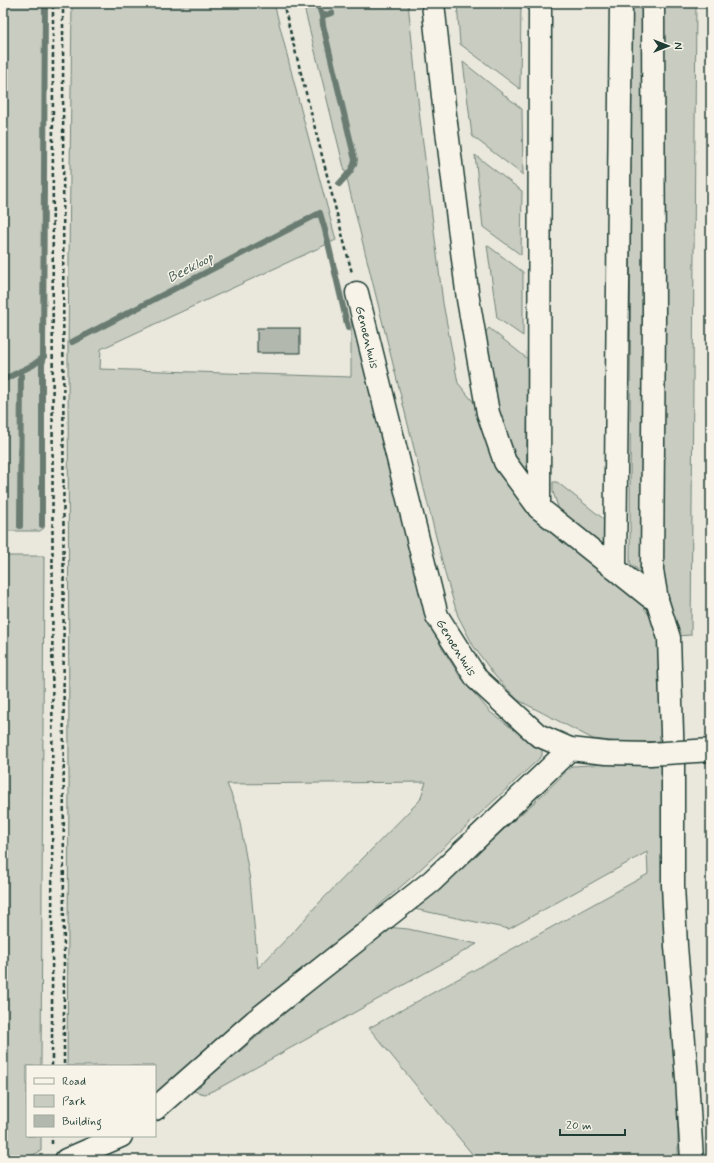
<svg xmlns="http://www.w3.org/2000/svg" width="714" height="1163" font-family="Mynerve,sans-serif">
  <rect width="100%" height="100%" fill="#eae8dd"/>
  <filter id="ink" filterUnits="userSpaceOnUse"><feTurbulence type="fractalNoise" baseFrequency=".025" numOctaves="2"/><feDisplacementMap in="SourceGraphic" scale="8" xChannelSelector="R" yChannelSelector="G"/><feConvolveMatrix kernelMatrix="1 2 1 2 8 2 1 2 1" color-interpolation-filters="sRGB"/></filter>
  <g filter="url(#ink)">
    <g fill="#c8ccc1" stroke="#74847a" fill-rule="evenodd">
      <polygon points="3,3 45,3 41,358 44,528 40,531 3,531"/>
      <path d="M72 3H274L300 106 336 240 101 349 100 369 351 377V305L430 616 441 646 459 675 490 712 520 734 542 742V756L412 877 246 1021 155 1097V1066H67L69 786 68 345ZM426 782 420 800 316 906 298 927 258 968 250 880 238 811 227 784Z"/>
      <polygon points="303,3 408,3 420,119 443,303 458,383 480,410 496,463 638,600 652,619 659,643 663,741 627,743 593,739 518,700 495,676 474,647 458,616 446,577"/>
      <polygon points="457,3 521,3 520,89 460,44"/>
      <polygon points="631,3 645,3 645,576 630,563"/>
      <polygon points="661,3 696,3 691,635 676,636 661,571"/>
      <polygon points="463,62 522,109 523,175 472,136"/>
      <polygon points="475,155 522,191 521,255 483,227"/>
      <polygon points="487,245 523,272 523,336 497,318"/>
      <polygon points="489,328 529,360 526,476 505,437 497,411 483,335"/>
      <polygon points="553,482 557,482 605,520 605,548 560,513 553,492"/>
      <polygon points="3,556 44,556 41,1066 27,1066 27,1136 41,1136 41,1151 22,1160 3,1160"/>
      <polygon points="662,761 665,866 678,1081 678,1160 477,1160 369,1028 648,874 647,852 509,929 414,909 538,799 572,766"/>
      <polygon points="386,927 408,929 477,944 219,1088 205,1094 193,1091"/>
    </g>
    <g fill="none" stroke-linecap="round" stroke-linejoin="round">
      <g stroke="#6a7c72" stroke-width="6">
        <polyline points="318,3 322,16"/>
        <path d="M332 13 322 16 323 25 355 160C354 170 345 177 339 184"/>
        <polyline points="72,342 320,213 325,230 348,328"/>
        <polyline points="3,380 33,365 44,357"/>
        <polyline points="42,525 42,364 44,357 43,355 45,3"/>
        <polyline points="20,526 21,371"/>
      </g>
    </g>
    <rect fill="#b2b8ae" stroke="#1f3d34" x="257" y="328" width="43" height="25"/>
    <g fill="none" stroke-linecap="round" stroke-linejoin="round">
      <g stroke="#1f3d34" stroke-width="25">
        <g id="minor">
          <polyline points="433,3 445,115 468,299 488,413 505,462 539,508 649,596 657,600"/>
          <polyline points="653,3 654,316 652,570 657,600"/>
          <polyline points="357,293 437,616 477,679 538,735 570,749 606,753 650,754"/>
          <polyline points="539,508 540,3"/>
          <polyline points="615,568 621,3"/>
          <polyline points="155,1109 255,1021 432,881 570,749"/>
          <polyline points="66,1160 121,1136"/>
        </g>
      </g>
      <g stroke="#1f3d34" stroke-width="25">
        <polyline id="highway" points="657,600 669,638 673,764 673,885 676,946 687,1078 692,1160"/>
      </g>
      <g stroke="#1f3d34" stroke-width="2.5" stroke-dasharray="4 3" stroke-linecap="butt">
        <polyline points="63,3 64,1066"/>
        <polyline points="283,3 352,273"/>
        <polyline points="52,1066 53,3"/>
        <polyline points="52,1144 52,1136"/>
      </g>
      <use href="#minor" stroke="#f7f3e8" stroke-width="22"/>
      <use href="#highway" stroke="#f7f3e8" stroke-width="22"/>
      <g stroke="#1f3d34" stroke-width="25" stroke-linecap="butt">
        <polyline id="minor-bridge" points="650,754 711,750"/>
      </g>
      <use href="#minor-bridge" stroke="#f7f3e8" stroke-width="22"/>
    </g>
  </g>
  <g text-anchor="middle" stroke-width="3" stroke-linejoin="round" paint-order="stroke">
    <g font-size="13" fill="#1f3d34" stroke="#f7f3e8">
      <text transform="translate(368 337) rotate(76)" y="5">Genoenhuis</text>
      <text transform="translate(457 647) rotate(58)" y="5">Genoenhuis</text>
    </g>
    <g font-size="14" font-style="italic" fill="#445c53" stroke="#f7f3e8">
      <text transform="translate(190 267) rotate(-27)" y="5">Beekloop</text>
    </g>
  </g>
  <rect width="714" height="1163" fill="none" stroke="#f7f3e8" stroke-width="16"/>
  <rect x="8" y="8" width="698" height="1147" fill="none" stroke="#1f3d34" stroke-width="1.5" filter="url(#ink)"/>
  <rect x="26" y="1065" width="130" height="72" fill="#f7f3e8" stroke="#a1aaa0"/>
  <rect x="34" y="1078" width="20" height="6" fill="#f7f3e8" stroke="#a1aaa0"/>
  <text x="62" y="1085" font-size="12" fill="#1f3d34">Road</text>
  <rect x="34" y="1095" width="20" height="12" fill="#c8ccc1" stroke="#a1aaa0"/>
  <text x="62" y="1105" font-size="12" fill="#1f3d34">Park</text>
  <rect x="34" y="1115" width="20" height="12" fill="#b2b8ae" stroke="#a1aaa0"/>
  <text x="62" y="1125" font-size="12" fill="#1f3d34">Building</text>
  <g transform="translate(668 46) rotate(90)" stroke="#f7f3e8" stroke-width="3" paint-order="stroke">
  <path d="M0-3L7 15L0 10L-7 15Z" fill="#1f3d34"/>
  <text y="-6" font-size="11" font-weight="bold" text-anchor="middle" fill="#1f3d34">N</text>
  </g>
  <path d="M560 1129v6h65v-6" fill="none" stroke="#1f3d34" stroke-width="2"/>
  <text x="566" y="1129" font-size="12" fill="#1f3d34" stroke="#f7f3e8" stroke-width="3" paint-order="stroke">20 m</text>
</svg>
